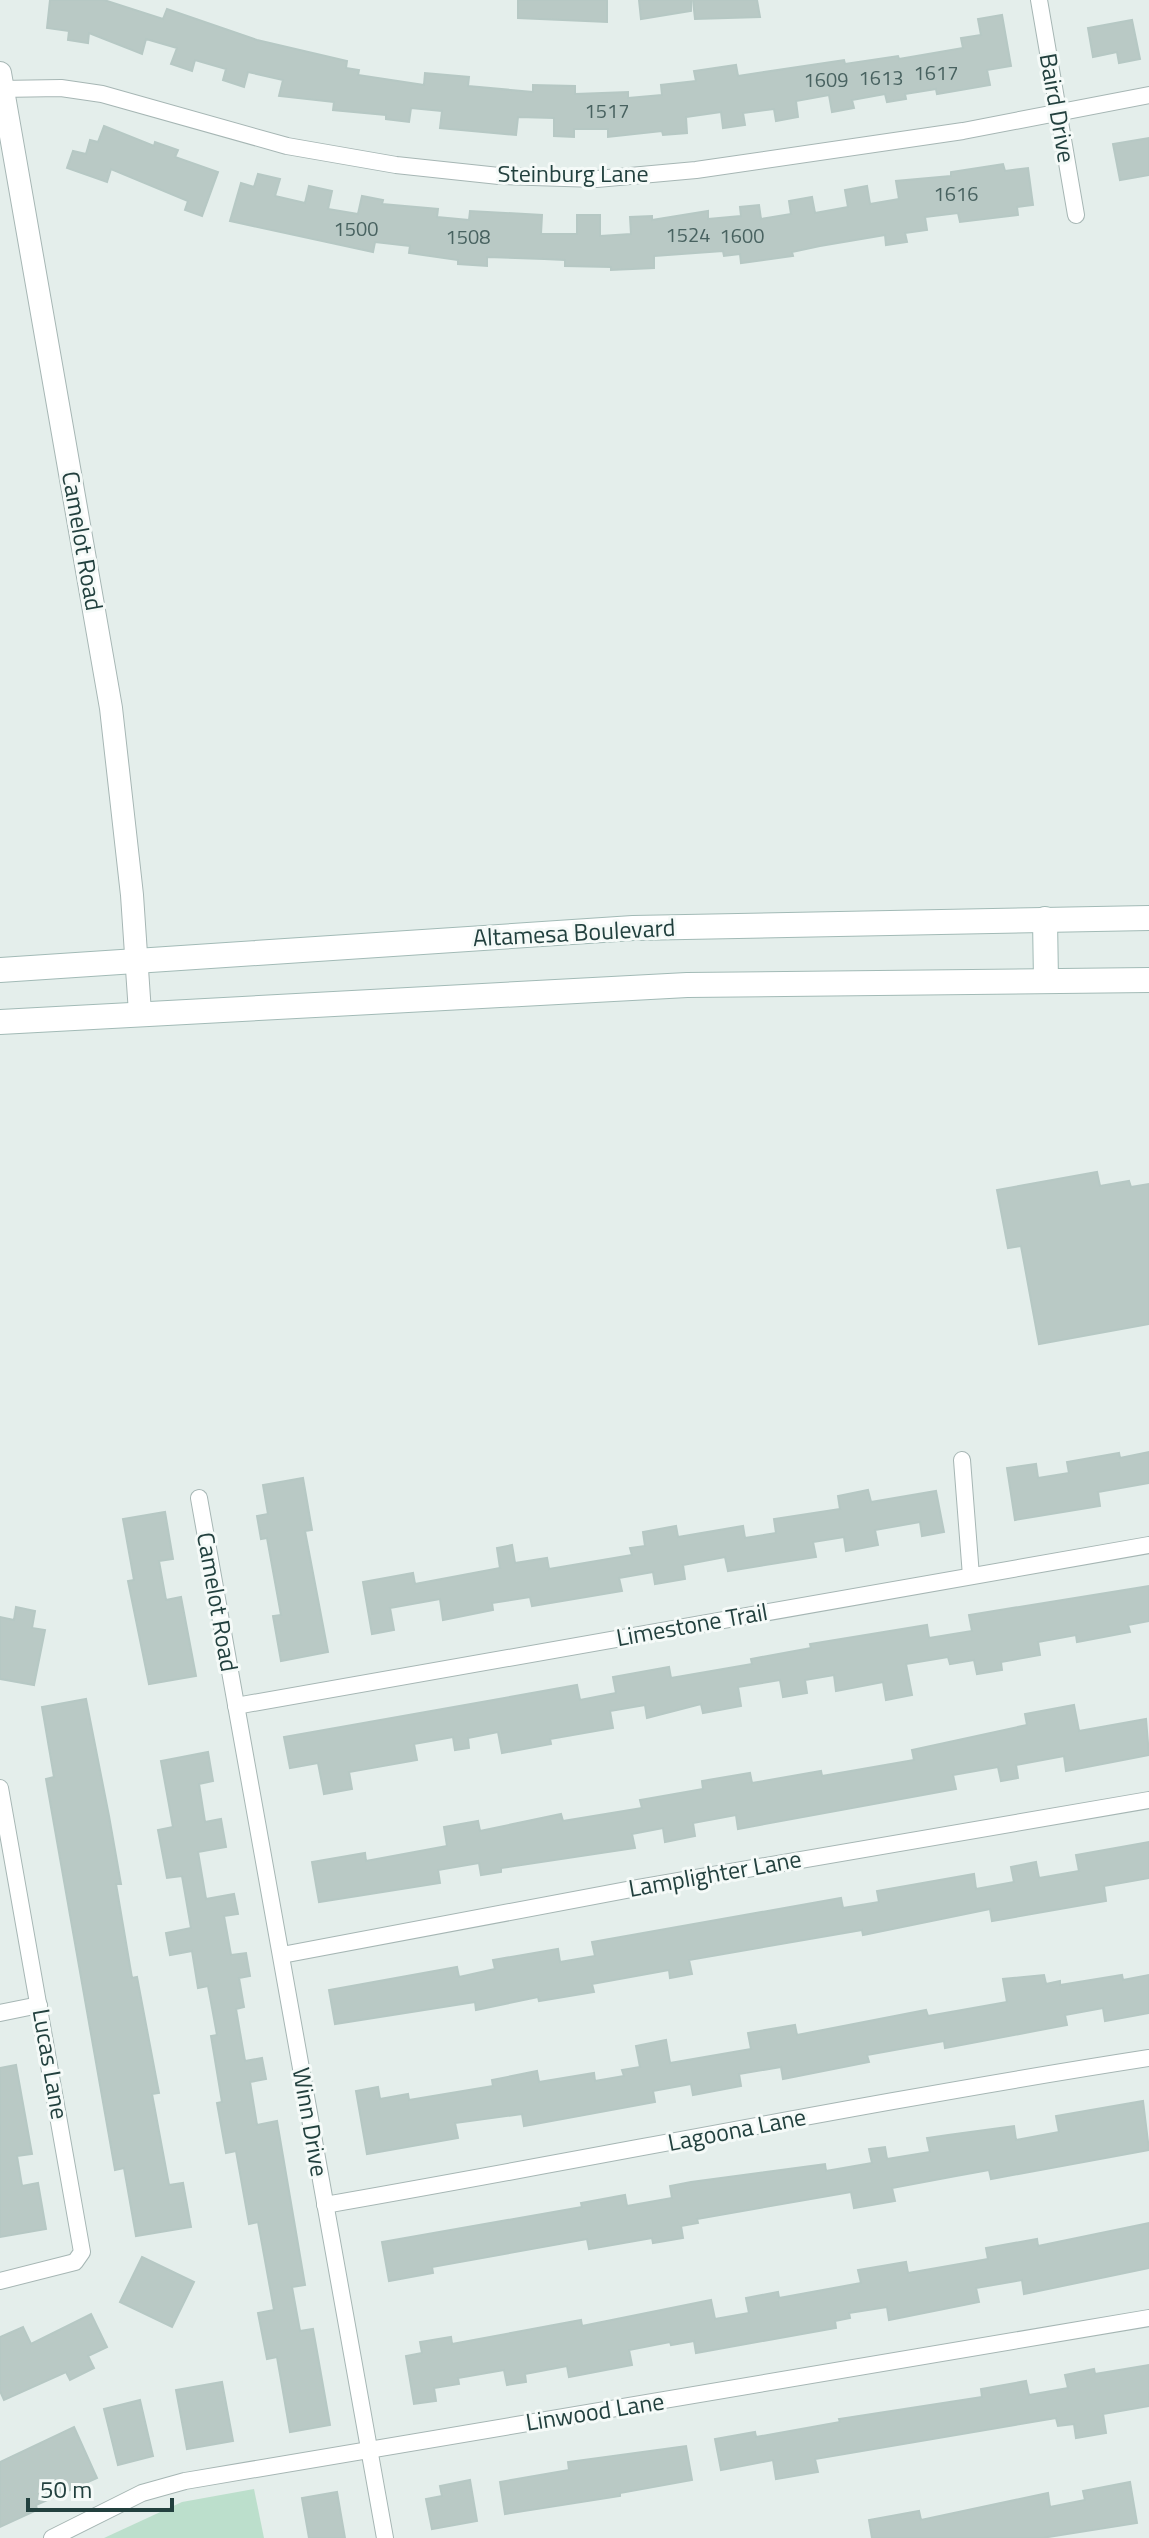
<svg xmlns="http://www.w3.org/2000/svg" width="1149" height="2538" font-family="'Titillium Web',sans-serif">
  <rect width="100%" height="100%" fill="#e4eeeb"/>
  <polygon fill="#bcdfcc" points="254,2489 264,2538 104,2538 182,2502"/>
  <g fill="#b9c9c5" stroke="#b6c8c4" stroke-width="2">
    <polygon points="50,0 104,0 163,19 167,9 257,40 347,61 346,68 359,70 358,75 424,85 425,73 469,77 468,86 533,92 533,85 575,86 575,94 628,92 628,98 662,95 661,85 696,81 694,71 736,65 738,76 844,60 845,64 898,56 899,59 963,48 961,38 981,35 978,19 1002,15 1011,66 987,70 990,85 937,94 936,89 905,94 906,99 887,102 885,94 852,100 854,108 832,112 829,95 796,101 798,117 776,121 774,109 743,113 745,125 723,128 721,112 686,117 687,133 663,135 662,131 608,137 608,129 574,129 574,137 554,136 554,118 518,117 516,135 440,128 442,111 411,108 409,122 386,119 386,115 333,110 334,102 279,96 283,80 248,72 244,87 223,80 226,69 195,60 192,71 171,64 177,48 146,39 142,54 89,33 88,43 68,40 69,31 47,28"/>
    <polygon points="518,0 607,0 607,22 518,18"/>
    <polygon points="639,0 691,0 691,11 641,19"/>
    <polygon points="693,0 757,0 760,17 695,19"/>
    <polygon points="1132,20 1140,59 1119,63 1117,52 1093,57 1088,28"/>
    <polygon points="104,126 154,146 155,142 178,150 175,157 218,172 202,216 185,210 188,201 111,169 107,182 67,168 73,151 86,154 90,140 98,142"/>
    <polygon points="1149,138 1149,175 1120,180 1113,144"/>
    <polygon points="1003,164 1005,171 1028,168 1033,205 1017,207 1018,215 960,222 958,213 925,217 927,230 905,233 907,242 886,245 885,235 820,246 792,252 793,256 741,263 740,254 724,256 723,251 654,256 654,268 611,270 611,267 565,266 565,260 544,259 487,257 487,266 458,264 458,260 409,253 410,246 375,242 373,252 230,221 241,183 254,187 258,174 280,179 275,196 305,203 309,186 332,191 328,209 358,214 362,196 383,200 382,204 438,209 437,217 469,220 470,211 542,215 541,234 577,234 577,215 600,215 600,236 631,234 630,217 652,216 652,220 708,211 708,219 741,216 740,207 759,205 761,219 791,214 789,201 812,197 815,213 848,207 845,190 867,186 870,204 899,199 896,181 951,176 951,172"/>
    <polygon points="1097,1172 1100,1186 1129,1181 1131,1187 1149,1184 1149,1324 1039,1344 1021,1246 1008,1248 997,1190"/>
    <polygon points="1149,1452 1149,1483 1098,1492 1100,1506 1015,1520 1007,1468 1036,1464 1038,1478 1069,1473 1067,1462 1119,1453 1120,1458"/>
    <polygon points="303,1478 312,1530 305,1531 328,1652 281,1661 273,1616 281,1615 267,1538 261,1539 257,1516 268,1514 263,1485"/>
    <polygon points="868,1490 871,1502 936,1491 944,1532 922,1536 920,1522 875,1530 878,1545 846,1551 844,1537 813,1542 816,1557 728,1571 725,1557 683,1565 685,1579 655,1584 653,1572 619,1578 622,1591 532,1606 530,1597 492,1603 493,1610 443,1620 440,1599 390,1608 394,1630 372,1634 363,1582 413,1573 415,1584 500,1568 497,1548 512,1545 515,1563 547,1558 549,1569 632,1555 630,1548 645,1546 643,1532 676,1526 678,1537 743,1526 745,1538 776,1533 774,1519 840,1509 838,1496"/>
    <polygon points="165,1512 173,1559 159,1561 166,1600 181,1597 196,1676 149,1684 128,1581 134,1580 123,1519"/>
    <polygon points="1149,1586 1149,1621 1128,1625 1130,1632 1077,1642 1076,1635 1038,1642 1040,1655 1001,1662 1002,1670 977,1674 974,1660 950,1664 948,1657 906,1664 912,1695 886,1700 883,1682 836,1691 834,1675 805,1680 807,1693 783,1697 780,1680 738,1687 741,1706 703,1713 701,1704 647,1718 645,1705 610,1711 613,1728 550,1739 551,1744 502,1753 498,1732 468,1738 469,1748 455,1750 453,1737 414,1744 417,1760 349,1772 352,1789 324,1794 318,1763 290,1768 284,1737 577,1685 580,1700 616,1693 613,1677 669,1667 671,1678 752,1664 751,1659 811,1648 810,1644 927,1625 929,1638 972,1631 969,1615"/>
    <polygon points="16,1607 35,1611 32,1628 45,1630 34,1685 0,1679 0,1617 14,1620"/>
    <polygon points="86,1699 109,1816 121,1884 116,1884 132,1978 137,1977 159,2093 152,2094 169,2185 183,2183 191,2227 136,2236 124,2168 115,2170 46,1779 54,1777 42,1707"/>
    <polygon points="1074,1705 1079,1731 1146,1719 1149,1755 1066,1771 1064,1756 1016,1765 1018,1778 1001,1781 998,1767 953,1775 956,1789 738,1829 736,1815 693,1823 695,1836 665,1842 663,1828 632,1834 635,1848 501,1868 501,1872 481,1875 479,1863 438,1870 440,1883 319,1902 312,1862 365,1853 366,1861 447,1846 444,1827 478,1821 480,1831 561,1814 563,1821 642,1808 640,1800 703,1789 702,1781 750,1773 752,1783 821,1771 822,1776 914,1760 912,1750 1027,1725 1025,1714"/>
    <polygon points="208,1752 213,1781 199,1784 205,1822 221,1819 226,1847 198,1852 206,1899 234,1894 238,1914 224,1916 231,1955 246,1953 250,1976 239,1978 244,2007 236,2009 245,2061 262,2058 266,2079 250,2082 257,2125 277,2121 305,2285 292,2287 300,2331 313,2329 330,2425 290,2432 277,2357 267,2359 258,2313 274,2310 258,2222 249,2224 236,2151 226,2153 217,2103 222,2102 211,2036 217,2035 208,1986 198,1988 192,1951 170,1955 166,1933 191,1928 182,1876 167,1878 158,1830 173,1827 161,1761"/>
    <polygon points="1149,1842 1149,1878 1104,1886 1106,1901 992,1921 990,1909 863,1935 862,1930 689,1960 692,1974 670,1978 669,1970 592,1984 594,1992 539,2001 538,1997 476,2010 475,2002 335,2024 329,1990 457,1967 459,1977 495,1969 493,1960 558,1949 560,1962 595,1956 592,1942 841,1898 843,1908 879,1902 877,1891 974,1874 976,1889 1014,1882 1011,1867 1036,1862 1039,1878 1079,1871 1076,1855"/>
    <polygon points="1044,1975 1046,1984 1060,1981 1060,1985 1122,1975 1123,1980 1149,1975 1149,2013 1105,2021 1103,2008 1065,2015 1067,2025 945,2048 944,2041 867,2055 869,2062 783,2079 781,2067 739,2074 741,2086 693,2095 691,2084 653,2091 655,2102 524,2126 522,2114 455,2123 458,2138 367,2154 356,2091 378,2087 380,2099 408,2094 409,2100 493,2086 492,2080 537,2071 539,2082 594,2073 595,2081 624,2076 622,2070 640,2067 636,2046 666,2040 670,2063 751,2049 748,2033 795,2025 797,2035 926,2010 928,2016 1007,2002 1003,1979"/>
    <polygon points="16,2065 32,2154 17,2156 22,2186 38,2183 46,2229 0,2237 0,2068"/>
    <polygon points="1143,2101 1149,2150 991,2179 989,2170 956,2176 892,2188 895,2201 854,2208 851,2192 697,2219 698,2223 681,2226 683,2238 653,2243 652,2238 589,2249 587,2239 432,2267 433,2273 389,2281 382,2242 582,2207 581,2203 625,2195 627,2206 672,2198 670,2186 691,2182 825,2164 826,2171 872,2163 869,2149 885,2147 887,2159 930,2152 927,2138 948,2135 1014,2126 1016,2140 1059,2132 1056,2116"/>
    <polygon points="1149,2223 1149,2268 1024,2294 1022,2280 976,2288 979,2302 889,2320 887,2307 849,2313 850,2318 835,2321 836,2328 696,2353 694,2341 671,2345 670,2342 629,2350 632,2365 569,2377 567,2366 525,2374 526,2382 507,2385 504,2370 458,2378 459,2384 434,2388 436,2401 414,2404 406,2356 422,2353 420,2342 451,2337 452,2344 581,2320 582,2326 711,2300 715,2319 749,2313 746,2298 778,2292 779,2298 861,2283 858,2270 906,2262 908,2273 988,2259 986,2248 1037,2239 1038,2246"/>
    <polygon points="142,2257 194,2282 172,2327 120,2302"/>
    <polygon points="91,2314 107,2347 88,2356 94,2368 70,2380 66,2372 4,2400 0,2391 0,2337 23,2327 31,2344"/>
    <polygon points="1149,2365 1149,2406 1103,2414 1106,2433 1076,2438 1074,2424 1058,2426 1056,2418 815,2459 818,2472 776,2479 773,2460 721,2470 715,2439 755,2432 756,2437 840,2422 839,2419 982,2397 981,2389 1026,2381 1029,2395 1068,2388 1065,2375 1094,2369 1095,2374"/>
    <polygon points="222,2382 233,2441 187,2449 176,2390"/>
    <polygon points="140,2400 153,2456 118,2465 104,2409"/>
    <polygon points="74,2427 97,2478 36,2505 37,2510 0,2527 0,2462"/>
    <polygon points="686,2446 692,2480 620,2493 620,2496 505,2514 500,2482 569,2470 568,2462"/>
    <polygon points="470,2480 477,2521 432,2529 426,2499 442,2496 440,2486"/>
    <polygon points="1130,2482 1137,2523 1042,2538 872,2538 869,2520 919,2511 921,2520 1048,2493 1050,2507 1085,2500 1083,2491"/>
    <polygon points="337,2492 345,2538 309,2538 302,2498"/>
  </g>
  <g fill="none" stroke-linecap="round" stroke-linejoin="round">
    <g stroke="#a6b6b4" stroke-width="18">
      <g id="minor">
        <polyline points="1039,0 1076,215"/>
        <polyline points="0,89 61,88 102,94 287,146 396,165 499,176 597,179 696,170 963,131 1149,95"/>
        <polyline points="962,1460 971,1576"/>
        <polyline points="199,1498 385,2538"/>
        <polyline points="236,1706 1149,1545"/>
        <polyline points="0,1788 82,2252 75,2262 0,2281"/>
        <polyline points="282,1955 637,1888 1149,1800"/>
        <polyline points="0,2013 39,2005"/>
        <path d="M325 2205C600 2157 873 2101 1149 2058"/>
        <polyline points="52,2538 142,2493 185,2481 1149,2318"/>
      </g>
    </g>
    <g stroke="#a6b6b4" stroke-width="24">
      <polyline id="tertiary" points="0,73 111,708 132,895 140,1013"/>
    </g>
    <g stroke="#a2bab6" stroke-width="26">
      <g id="secondary">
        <polyline points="1045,919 1046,981"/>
        <polyline points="0,970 633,928 1149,918"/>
        <polyline points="0,1022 687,985 1149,980"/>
      </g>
    </g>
    <use href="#minor" stroke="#fff" stroke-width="16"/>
    <use href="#tertiary" stroke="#fff" stroke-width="22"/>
    <use href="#secondary" stroke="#fff" stroke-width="24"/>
  </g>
  <g text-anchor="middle" stroke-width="6" stroke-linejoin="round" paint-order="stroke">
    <g font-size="20" fill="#486260">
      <text x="936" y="80">1617</text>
      <text x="881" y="85">1613</text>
      <text x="826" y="87">1609</text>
      <text x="607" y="118">1517</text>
      <text x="956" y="201">1616</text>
      <text x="356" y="236">1500</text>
      <text x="688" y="242">1524</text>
      <text x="742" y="243">1600</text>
      <text x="468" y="244">1508</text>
    </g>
    <g font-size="24" fill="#22403e" stroke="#f5faf8">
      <text transform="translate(1057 108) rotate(80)" y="8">Baird Drive</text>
      <text x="573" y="182">Steinburg Lane</text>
      <text transform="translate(82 541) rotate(80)" y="8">Camelot Road</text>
      <text transform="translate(574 933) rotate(-3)" y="8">Altamesa Boulevard</text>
      <text transform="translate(217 1602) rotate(80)" y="8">Camelot Road</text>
      <text transform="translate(692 1625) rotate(-10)" y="8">Limestone Trail</text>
      <text transform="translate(715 1874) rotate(-10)" y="8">Lamplighter Lane</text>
      <text transform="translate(50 2064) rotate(80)" y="8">Lucas Lane</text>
      <text transform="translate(310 2122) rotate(80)" y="8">Winn Drive</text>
      <text transform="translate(737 2130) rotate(-11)" y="8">Lagoona Lane</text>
      <text transform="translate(595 2412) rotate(-9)" y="8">Linwood Lane</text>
    </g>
  </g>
  <path d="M28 2498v12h144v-12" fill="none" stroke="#22403e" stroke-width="4"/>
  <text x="40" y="2498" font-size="24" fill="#22403e" stroke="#f5faf8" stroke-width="6" paint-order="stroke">50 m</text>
</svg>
